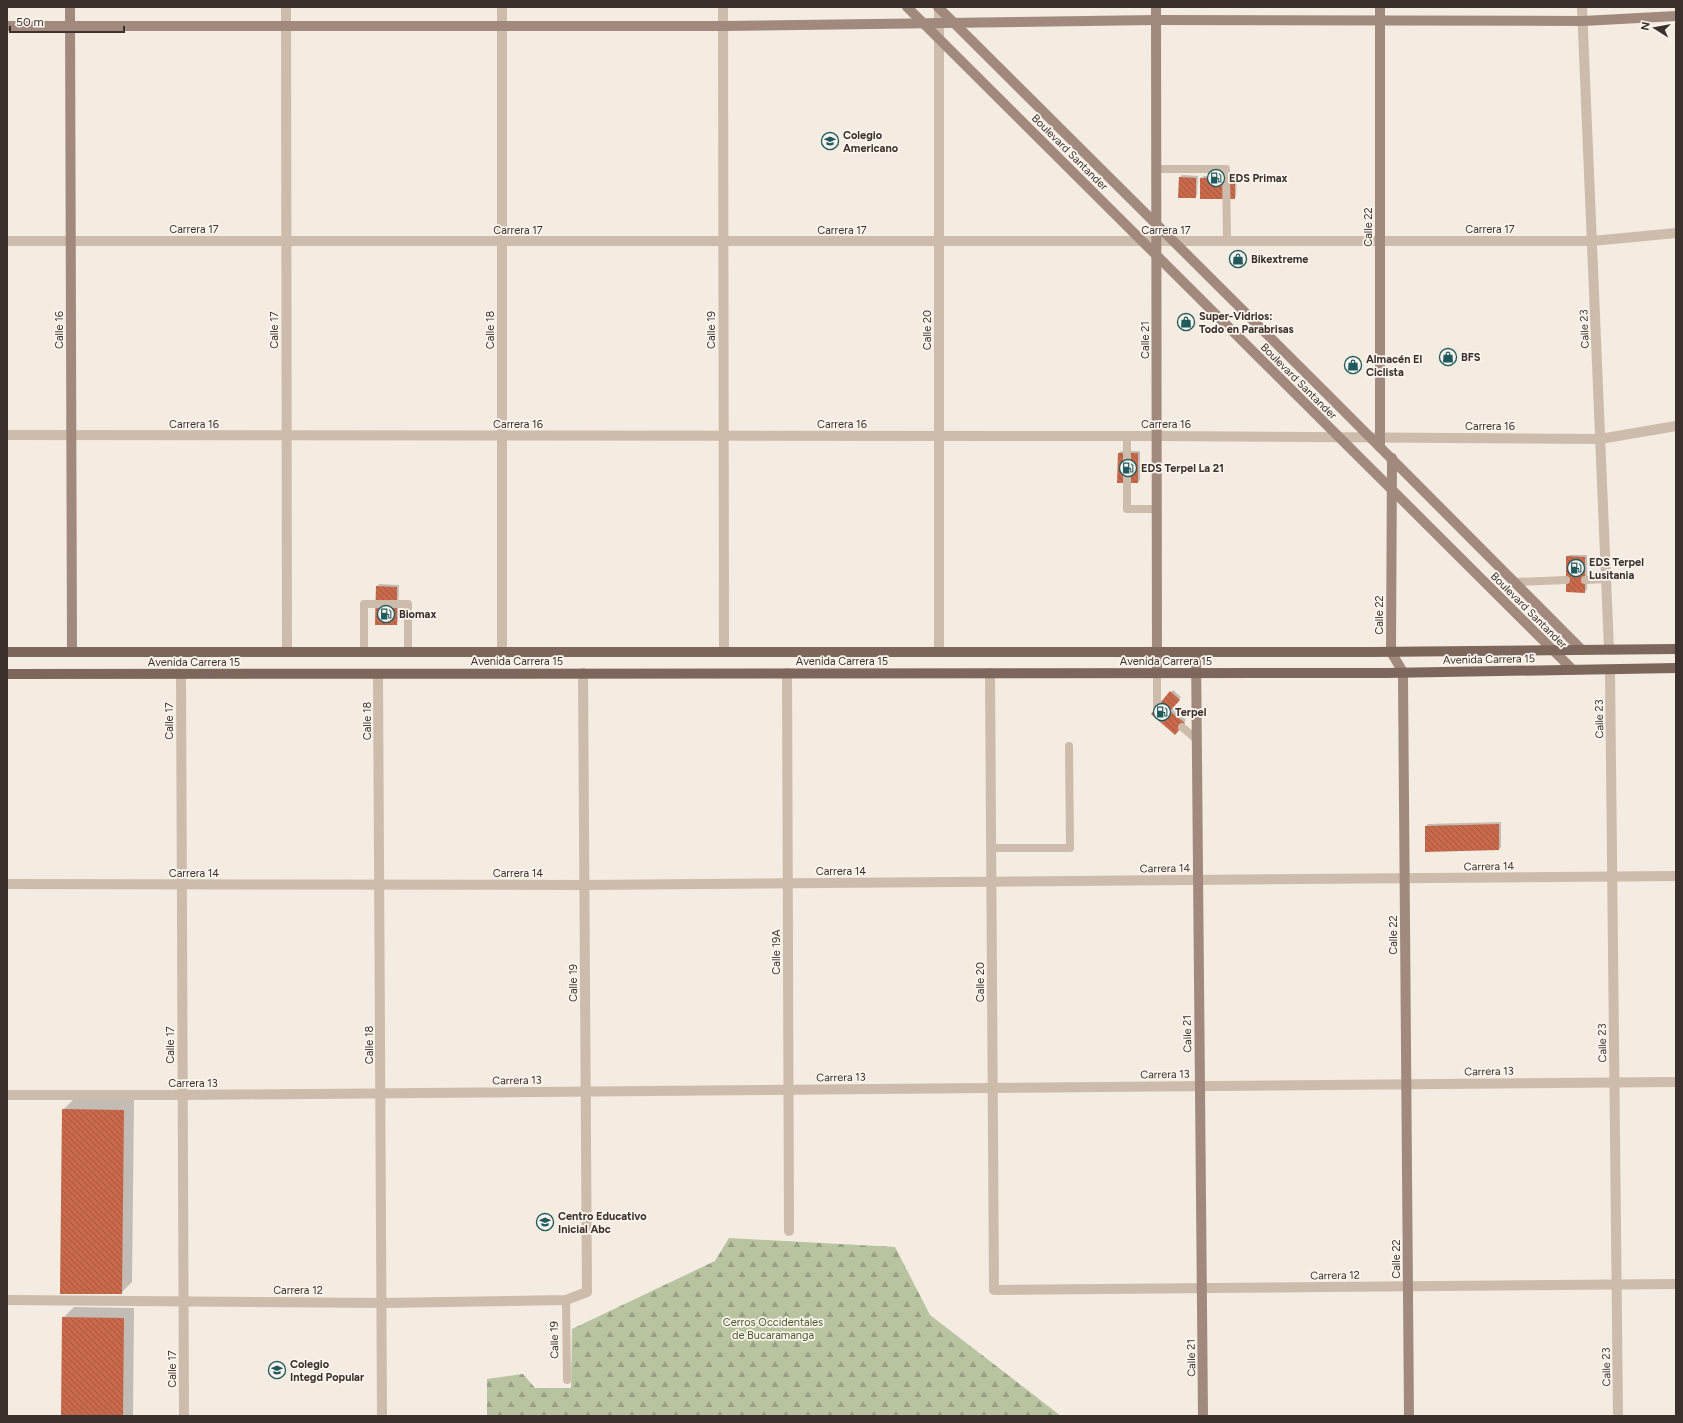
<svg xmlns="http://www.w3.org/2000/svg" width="1683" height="1423" font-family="Figtree,sans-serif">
  <defs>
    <pattern id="forest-firs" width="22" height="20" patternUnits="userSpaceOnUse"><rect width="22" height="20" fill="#b8c4a0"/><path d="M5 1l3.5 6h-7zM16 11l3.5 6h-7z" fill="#97a083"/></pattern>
    <pattern id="building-back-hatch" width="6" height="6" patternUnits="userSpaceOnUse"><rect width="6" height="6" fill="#c8694b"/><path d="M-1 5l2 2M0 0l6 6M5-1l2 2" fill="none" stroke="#a4573f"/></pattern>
  </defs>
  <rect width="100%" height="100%" fill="#f4ebe1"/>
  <polygon fill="url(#forest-firs)" points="729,1238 895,1247 930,1315 1061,1416 487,1416 487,1379 523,1374 535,1388 571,1388 572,1329 715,1261"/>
  <g fill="#0003">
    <polygon points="1182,175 1198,176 1197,195 1195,197 1180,177"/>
    <polygon points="1204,176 1237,176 1236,196 1234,198 1201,178"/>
    <polygon points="1121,451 1140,451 1140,480 1138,482 1119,453"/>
    <polygon points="1569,555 1587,555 1587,589 1585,592 1567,557"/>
    <polygon points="379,584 399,585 398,622 396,624 377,587"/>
    <polygon points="1173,690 1181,697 1172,708 1186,720 1177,731 1152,714"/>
    <polygon points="1501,822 1501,847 1499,849 1426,826 1428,824"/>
    <polygon points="74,1099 134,1100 132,1282 121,1293 63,1110"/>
    <polygon points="74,1307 134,1308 133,1416 62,1416 63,1318"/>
  </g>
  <g fill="url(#building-back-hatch)">
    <polygon points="1179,177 1196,178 1196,198 1178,198"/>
    <rect x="1200" y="178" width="35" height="21"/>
    <polygon points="1118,453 1138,453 1138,483 1117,483"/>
    <polygon points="1566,556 1585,557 1585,593 1566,592"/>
    <polygon points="376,586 397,587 397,625 375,625"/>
    <polygon points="1170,691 1180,700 1170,711 1185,723 1175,735 1151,714"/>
    <polygon points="1499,824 1499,850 1425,852 1425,826"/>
    <polygon points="62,1109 124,1110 122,1294 60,1294"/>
    <polygon points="62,1317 124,1318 123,1416 61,1416"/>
  </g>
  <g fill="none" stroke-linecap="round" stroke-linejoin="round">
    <g stroke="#cdbbac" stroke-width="8">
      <polyline points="1156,169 1226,169 1227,242"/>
      <polyline points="1127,436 1127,509 1157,509"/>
      <polyline points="1585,580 1606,579"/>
      <polyline points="1515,582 1566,580"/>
      <polyline points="364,652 364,604 408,604 408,652"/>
      <polyline points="1157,673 1157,707"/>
      <polyline points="1182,727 1196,739"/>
      <polyline points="991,848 1070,848 1069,746"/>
      <polyline points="566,1300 567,1380"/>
    </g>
    <g stroke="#cdbbac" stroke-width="10">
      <polyline points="286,7 287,652"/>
      <polyline points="723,7 724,652"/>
      <polyline points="939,7 939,652"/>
      <polyline points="1582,7 1609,649"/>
      <polyline points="7,241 1592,241 1676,233"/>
      <polyline points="7,435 1157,436 1600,439 1676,426"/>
      <polyline points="502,652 502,7"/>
      <polyline points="1610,670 1618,1416"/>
      <polyline points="787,673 789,1231"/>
      <polyline points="990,673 994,1290 1676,1284"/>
      <polyline points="181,674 184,1416"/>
      <polyline points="378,674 382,1416"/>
      <polyline points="7,884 584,885 1676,876"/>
      <polyline points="7,1095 183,1095 1676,1082"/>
      <polyline points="7,1300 382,1303 566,1300 587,1292 583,673"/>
    </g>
    <g stroke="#a18a7d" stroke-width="10">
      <polyline points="70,7 72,652"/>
      <polyline points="907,7 1573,670"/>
      <polyline points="938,7 1325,392 1582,650"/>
      <polyline points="1156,7 1157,673"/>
      <polyline points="1380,7 1380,447"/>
      <polyline points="7,26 723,26 1156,20 1583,21 1676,16"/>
      <polyline points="1392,458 1391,652 1403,672 1403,678 1409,1416"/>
      <polyline points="1196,652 1203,1416"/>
    </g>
    <g stroke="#7d675c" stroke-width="10">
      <polyline points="7,652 1372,652 1676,649"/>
      <polyline points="7,674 1387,673 1676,668"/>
    </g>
  </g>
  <defs>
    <g id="school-ring" transform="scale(0.9)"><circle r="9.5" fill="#fbf5ee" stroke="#1f5a5e" stroke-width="1.5"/><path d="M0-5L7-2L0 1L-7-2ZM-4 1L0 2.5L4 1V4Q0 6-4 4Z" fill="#1f5a5e"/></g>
    <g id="fuel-ring" transform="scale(0.9)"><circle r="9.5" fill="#fbf5ee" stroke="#1f5a5e" stroke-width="1.5"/><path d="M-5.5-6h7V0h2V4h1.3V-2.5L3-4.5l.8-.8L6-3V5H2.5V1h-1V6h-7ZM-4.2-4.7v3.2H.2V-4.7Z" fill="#1f5a5e"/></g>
    <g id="shop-ring" transform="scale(0.9)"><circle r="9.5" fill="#fbf5ee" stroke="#1f5a5e" stroke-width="1.5"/><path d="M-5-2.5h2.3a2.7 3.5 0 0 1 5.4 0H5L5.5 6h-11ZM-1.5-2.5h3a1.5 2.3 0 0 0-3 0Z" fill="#1f5a5e"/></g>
  </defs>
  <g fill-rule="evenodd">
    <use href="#school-ring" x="830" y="141"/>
    <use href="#fuel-ring" x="1216" y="178"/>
    <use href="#shop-ring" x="1238" y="259"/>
    <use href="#shop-ring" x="1186" y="322"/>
    <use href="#shop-ring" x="1448" y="357"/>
    <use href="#shop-ring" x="1353" y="365"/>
    <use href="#fuel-ring" x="1128" y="468"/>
    <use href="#fuel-ring" x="1576" y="568"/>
    <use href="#fuel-ring" x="386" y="614"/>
    <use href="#fuel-ring" x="1162" y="712"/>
    <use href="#school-ring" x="545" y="1222"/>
    <use href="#school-ring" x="277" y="1370"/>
  </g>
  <g text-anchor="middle" stroke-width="3.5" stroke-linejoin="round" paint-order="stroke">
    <g font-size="11" font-weight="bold" fill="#3b302b" stroke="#fbf5ee" text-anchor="start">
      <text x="843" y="139">Colegio<tspan x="843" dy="13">Americano</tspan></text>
      <text x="1229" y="182">EDS Primax</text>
      <text x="1251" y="263">Bikextreme</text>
      <text x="1199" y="320">Super-Vidrios:<tspan x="1199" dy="13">Todo en Parabrisas</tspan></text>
      <text x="1461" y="361">BFS</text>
      <text x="1366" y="363">Almacén El<tspan x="1366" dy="13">Ciclista</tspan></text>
      <text x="1141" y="472">EDS Terpel La 21</text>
      <text x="1589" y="566">EDS Terpel<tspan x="1589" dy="13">Lusitania</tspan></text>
      <text x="399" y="618">Biomax</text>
      <text x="1175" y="716">Terpel</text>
      <text x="558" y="1220">Centro Educativo<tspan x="558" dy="13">Inicial Abc</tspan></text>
      <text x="290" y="1368">Colegio<tspan x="290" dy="13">Integd Popular</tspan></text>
    </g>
    <g font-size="11" fill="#3b302b" stroke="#fbf5ee">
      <text transform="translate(1070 152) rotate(45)" y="4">Boulevard Santander</text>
      <text transform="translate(1368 227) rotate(-90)" y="4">Calle 22</text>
      <text x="194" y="233">Carrera 17</text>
      <text x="1490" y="233">Carrera 17</text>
      <text x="518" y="234">Carrera 17</text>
      <text x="842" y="234">Carrera 17</text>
      <text x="1166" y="234">Carrera 17</text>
      <text transform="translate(1584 329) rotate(-92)" y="4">Calle 23</text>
      <text transform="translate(59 330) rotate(-90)" y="4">Calle 16</text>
      <text transform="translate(274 330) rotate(-90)" y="4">Calle 17</text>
      <text transform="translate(490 330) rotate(-90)" y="4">Calle 18</text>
      <text transform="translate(711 330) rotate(-90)" y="4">Calle 19</text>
      <text transform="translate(927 330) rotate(-90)" y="4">Calle 20</text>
      <text transform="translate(1145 340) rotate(-90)" y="4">Calle 21</text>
      <text transform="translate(1299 381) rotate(45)" y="4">Boulevard Santander</text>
      <text x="194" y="428">Carrera 16</text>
      <text x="518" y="428">Carrera 16</text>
      <text x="842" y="428">Carrera 16</text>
      <text x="1166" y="428">Carrera 16</text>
      <text x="1490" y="430">Carrera 16</text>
      <text transform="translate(1529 610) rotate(45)" y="4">Boulevard Santander</text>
      <text transform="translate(1379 615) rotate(-90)" y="4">Calle 22</text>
      <text transform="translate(1489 659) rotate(-1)" y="4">Avenida Carrera 15</text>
      <text x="517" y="665">Avenida Carrera 15</text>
      <text x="842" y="665">Avenida Carrera 15</text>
      <text x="1166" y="665">Avenida Carrera 15</text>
      <text x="194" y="666">Avenida Carrera 15</text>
      <text transform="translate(1599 719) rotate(-91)" y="4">Calle 23</text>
      <text transform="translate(169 721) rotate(-90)" y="4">Calle 17</text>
      <text transform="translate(367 721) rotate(-90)" y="4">Calle 18</text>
      <text transform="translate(1489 866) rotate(-1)" y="4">Carrera 14</text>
      <text transform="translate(1165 868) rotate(-1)" y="4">Carrera 14</text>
      <text x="841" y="875">Carrera 14</text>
      <text x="194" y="877">Carrera 14</text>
      <text x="518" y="877">Carrera 14</text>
      <text transform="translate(1393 935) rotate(-90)" y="4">Calle 22</text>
      <text transform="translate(776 952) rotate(-90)" y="4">Calle 19A</text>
      <text transform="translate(980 982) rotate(-90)" y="4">Calle 20</text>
      <text transform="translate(573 983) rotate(-90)" y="4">Calle 19</text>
      <text transform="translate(1187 1034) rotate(-91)" y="4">Calle 21</text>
      <text transform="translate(1602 1043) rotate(-91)" y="4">Calle 23</text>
      <text transform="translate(170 1045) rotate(-90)" y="4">Calle 17</text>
      <text transform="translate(369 1045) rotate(-90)" y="4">Calle 18</text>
      <text transform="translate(1489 1071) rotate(-1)" y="4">Carrera 13</text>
      <text transform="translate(1165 1074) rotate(-1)" y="4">Carrera 13</text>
      <text transform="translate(841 1077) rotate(-1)" y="4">Carrera 13</text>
      <text transform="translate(517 1080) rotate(-1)" y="4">Carrera 13</text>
      <text x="193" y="1087">Carrera 13</text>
      <text transform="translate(1396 1259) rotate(-90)" y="4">Calle 22</text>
      <text transform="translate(1335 1275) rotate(-1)" y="4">Carrera 12</text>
      <text x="298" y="1294">Carrera 12</text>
      <text transform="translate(554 1340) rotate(-91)" y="4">Calle 19</text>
      <text transform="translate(1191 1358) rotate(-91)" y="4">Calle 21</text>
      <text transform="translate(1606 1367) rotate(-91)" y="4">Calle 23</text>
      <text transform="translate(172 1369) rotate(-90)" y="4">Calle 17</text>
    </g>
    <g font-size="11" fill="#4a5a2e" stroke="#fbf5ee">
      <text x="773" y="1326">Cerros Occidentales<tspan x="773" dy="13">de Bucaramanga</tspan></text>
    </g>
  </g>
  <rect width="1683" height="1423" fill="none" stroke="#3b302b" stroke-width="16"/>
  <g transform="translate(1655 28) rotate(281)" stroke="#fbf5ee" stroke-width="3" paint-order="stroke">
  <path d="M0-3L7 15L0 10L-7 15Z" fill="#3b302b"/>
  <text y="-6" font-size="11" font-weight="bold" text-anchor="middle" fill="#3b302b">N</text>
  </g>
  <path d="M10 26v6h114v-6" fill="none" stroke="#3b302b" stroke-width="2"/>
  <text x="16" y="26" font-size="12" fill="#3b302b" stroke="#fbf5ee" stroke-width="3" paint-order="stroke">50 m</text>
</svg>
